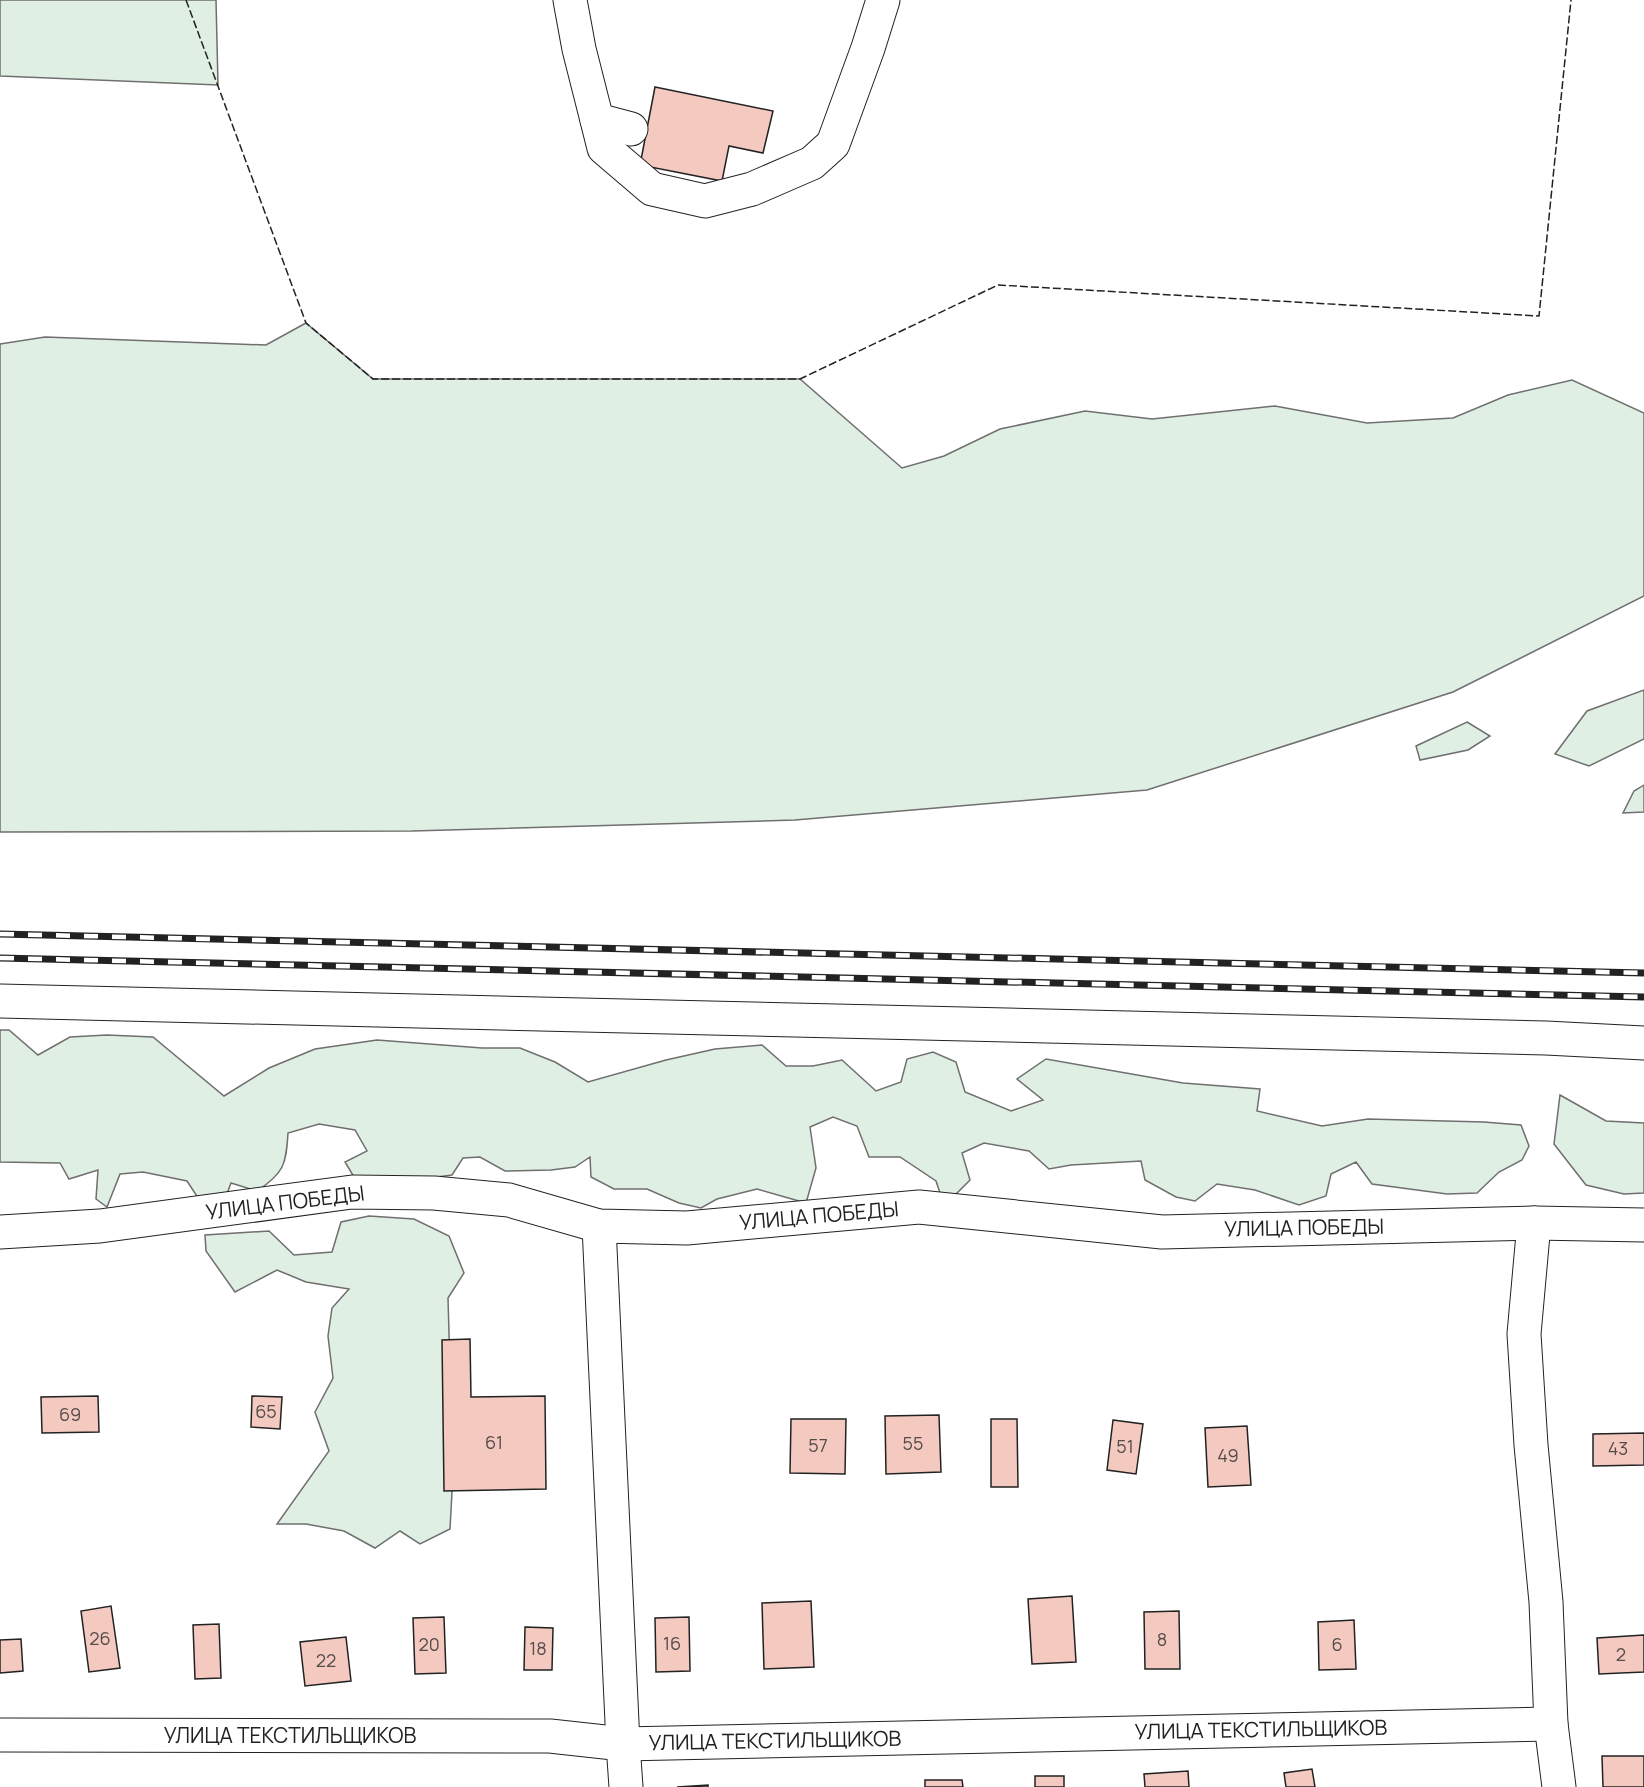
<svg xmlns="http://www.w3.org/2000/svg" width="1644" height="1787" font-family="Manrope,sans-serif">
  <rect width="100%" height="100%" fill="#fff"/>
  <g fill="#e0efe3" stroke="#6f6f6f" stroke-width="1.5">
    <polygon points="0,0 216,0 218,85 0,76"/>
    <polygon points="306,323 373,379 800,379 902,468 944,456 1000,429 1085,411 1152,419 1275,406 1367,423 1453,418 1508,395 1572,380 1644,413 1644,596 1453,692 1147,790 795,820 412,831 0,832 0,344 45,337 266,345"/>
    <polygon points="1644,690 1644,739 1589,766 1555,754 1587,711"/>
    <polygon points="1467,722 1490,736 1468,750 1420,760 1416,746"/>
    <polygon points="1644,785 1644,812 1623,813 1634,791"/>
    <path d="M0 1030H9L38 1055 70 1037 107 1035 153 1037 224 1096 269 1068 315 1049 377 1040 482 1048H520L555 1062 588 1082 666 1060 715 1049 762 1045 786 1066H813L842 1060 876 1091 901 1082 907 1059 933 1052 956 1062 965 1092 1011 1111 1043 1100 1017 1079 1046 1059 1183 1083 1260 1089 1257 1111 1322 1126 1368 1119 1484 1122 1521 1125 1529 1146 1522 1160 1499 1172 1477 1193 1447 1194 1372 1184 1356 1162 1331 1174 1326 1196 1299 1205 1255 1190 1217 1184 1195 1201 1176 1197 1145 1180 1141 1161 1071 1165 1049 1169 1029 1151 984 1143 962 1153 970 1180 952 1198 940 1193 936 1181 900 1157H869L857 1126 833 1117 810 1127 816 1168 806 1203 757 1189 717 1199 701 1208 679 1203 647 1189H614L591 1177 590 1157 575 1167 551 1170 505 1171 480 1157 463 1158 452 1175 407 1181 354 1177 345 1162 367 1151 355 1130 319 1124 288 1133C286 1165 284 1173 257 1191L231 1183 224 1202 206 1210 187 1181 143 1172 120 1174 107 1207 96 1199 98 1170 69 1179 60 1163 0 1162Z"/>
    <polygon points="1560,1095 1606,1121 1644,1123 1644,1193 1624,1194 1586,1185 1554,1144"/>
    <polygon points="369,1216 414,1219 449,1236 464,1273 448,1298 453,1473 450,1529 420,1544 400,1531 375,1548 344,1531 306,1524 277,1524 329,1451 315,1412 333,1378 328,1336 332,1308 349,1289 306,1282 277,1270 235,1292 206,1251 205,1235 269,1231 294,1255 332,1252 341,1222"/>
  </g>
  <g fill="#f3c9c0" stroke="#222" stroke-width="1.5">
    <polygon points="655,87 773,111 763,153 729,146 722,181 640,165"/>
    <polygon points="470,1339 471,1397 545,1396 546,1489 444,1491 442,1340"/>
    <polygon points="98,1396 99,1432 42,1433 41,1397"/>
    <polygon points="252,1396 282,1397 280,1429 251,1427"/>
    <polygon points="939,1415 941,1472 886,1474 885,1416"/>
    <polygon points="791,1419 846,1419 845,1474 790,1473"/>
    <polygon points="991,1419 1017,1419 1018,1487 991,1487"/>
    <polygon points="1113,1420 1143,1424 1136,1474 1107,1470"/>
    <polygon points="1247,1426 1251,1485 1208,1487 1205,1428"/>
    <polygon points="1644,1433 1644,1465 1593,1466 1593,1434"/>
    <polygon points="1072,1596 1076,1662 1032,1664 1028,1599"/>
    <polygon points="811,1601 814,1667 764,1669 762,1603"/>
    <polygon points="111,1606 120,1668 89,1672 81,1611"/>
    <polygon points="1179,1611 1180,1669 1145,1669 1144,1612"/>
    <polygon points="444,1617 446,1673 415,1674 413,1618"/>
    <polygon points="689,1617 690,1671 656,1672 655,1618"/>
    <polygon points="1354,1620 1356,1669 1319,1670 1318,1622"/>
    <polygon points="219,1624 221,1678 195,1679 193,1625"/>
    <polygon points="525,1627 553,1628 552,1670 524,1670"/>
    <polygon points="1644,1635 1644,1672 1599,1674 1597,1638"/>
    <polygon points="346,1637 351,1681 305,1686 300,1642"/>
    <polygon points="21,1639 23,1671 0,1673 0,1640"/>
    <polygon points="1602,1756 1644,1756 1644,1787 1603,1787"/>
    <polygon points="1312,1769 1315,1787 1286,1787 1284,1773"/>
    <polygon points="1188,1771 1189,1787 1145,1787 1144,1774"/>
    <rect x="1035" y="1776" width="29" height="11"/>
    <polygon points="925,1780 962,1780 963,1787 925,1787"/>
    <polygon points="708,1785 708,1787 677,1787"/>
  </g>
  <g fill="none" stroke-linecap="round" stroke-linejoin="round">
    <g stroke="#222" stroke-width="35">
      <g id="minor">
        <polyline points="570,0 579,49 597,120 631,129"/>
        <polyline points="597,120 604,148 652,189 705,201 752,189 812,163 833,144 868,48 883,0"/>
        <polyline points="0,1001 1546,1038 1644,1043"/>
        <polyline points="1534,1223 1524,1334 1531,1445 1546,1602 1551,1724 1559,1787"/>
        <polyline points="599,1226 623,1744 626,1787"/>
        <polyline points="0,1232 100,1226 352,1192 434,1193 509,1200 599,1226 687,1228 919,1207 1162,1232 1534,1223 1644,1225"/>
        <polyline points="0,1735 550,1736 623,1744 1551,1724"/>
      </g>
    </g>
    <use href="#minor" stroke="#fff" stroke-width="33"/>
    <g stroke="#222" stroke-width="7">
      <g id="rail">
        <polyline points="0,934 1644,973"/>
        <polyline points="0,958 1644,997"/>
      </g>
    </g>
    <use href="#rail" stroke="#fff" stroke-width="4.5" stroke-dasharray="14" stroke-linecap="butt"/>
    <polyline stroke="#222" stroke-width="1.5" stroke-dasharray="8 3" stroke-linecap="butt" points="186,0 306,323 373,379 800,379 998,285 1539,316 1571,0"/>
  </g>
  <g text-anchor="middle" stroke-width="4.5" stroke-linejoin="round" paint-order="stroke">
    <g font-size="18" fill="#564c4a">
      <text x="266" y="1418">65</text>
      <text x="70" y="1421">69</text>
      <text x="494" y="1449">61</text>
      <text x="913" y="1450">55</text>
      <text x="818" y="1452">57</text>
      <text x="1125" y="1453">51</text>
      <text x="1618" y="1455">43</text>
      <text x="1228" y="1462">49</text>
      <text x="100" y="1645">26</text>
      <text x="1162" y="1646">8</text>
      <text x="672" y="1650">16</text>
      <text x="429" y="1651">20</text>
      <text x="1337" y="1651">6</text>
      <text x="538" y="1655">18</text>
      <text x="1621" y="1661">2</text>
      <text x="326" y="1667">22</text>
    </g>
    <g font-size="21" fill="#222" stroke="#fff">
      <text transform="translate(285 1203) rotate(-7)" y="7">УЛИЦА ПОБЕДЫ</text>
      <text transform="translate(819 1216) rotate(-5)" y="7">УЛИЦА ПОБЕДЫ</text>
      <text transform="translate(1304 1228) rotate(-1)" y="7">УЛИЦА ПОБЕДЫ</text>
      <text transform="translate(1261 1730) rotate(-1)" y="7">УЛИЦА ТЕКСТИЛЬЩИКОВ</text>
      <text x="290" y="1743">УЛИЦА ТЕКСТИЛЬЩИКОВ</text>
      <text transform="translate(775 1741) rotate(-1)" y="7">УЛИЦА ТЕКСТИЛЬЩИКОВ</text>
    </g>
  </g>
</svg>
